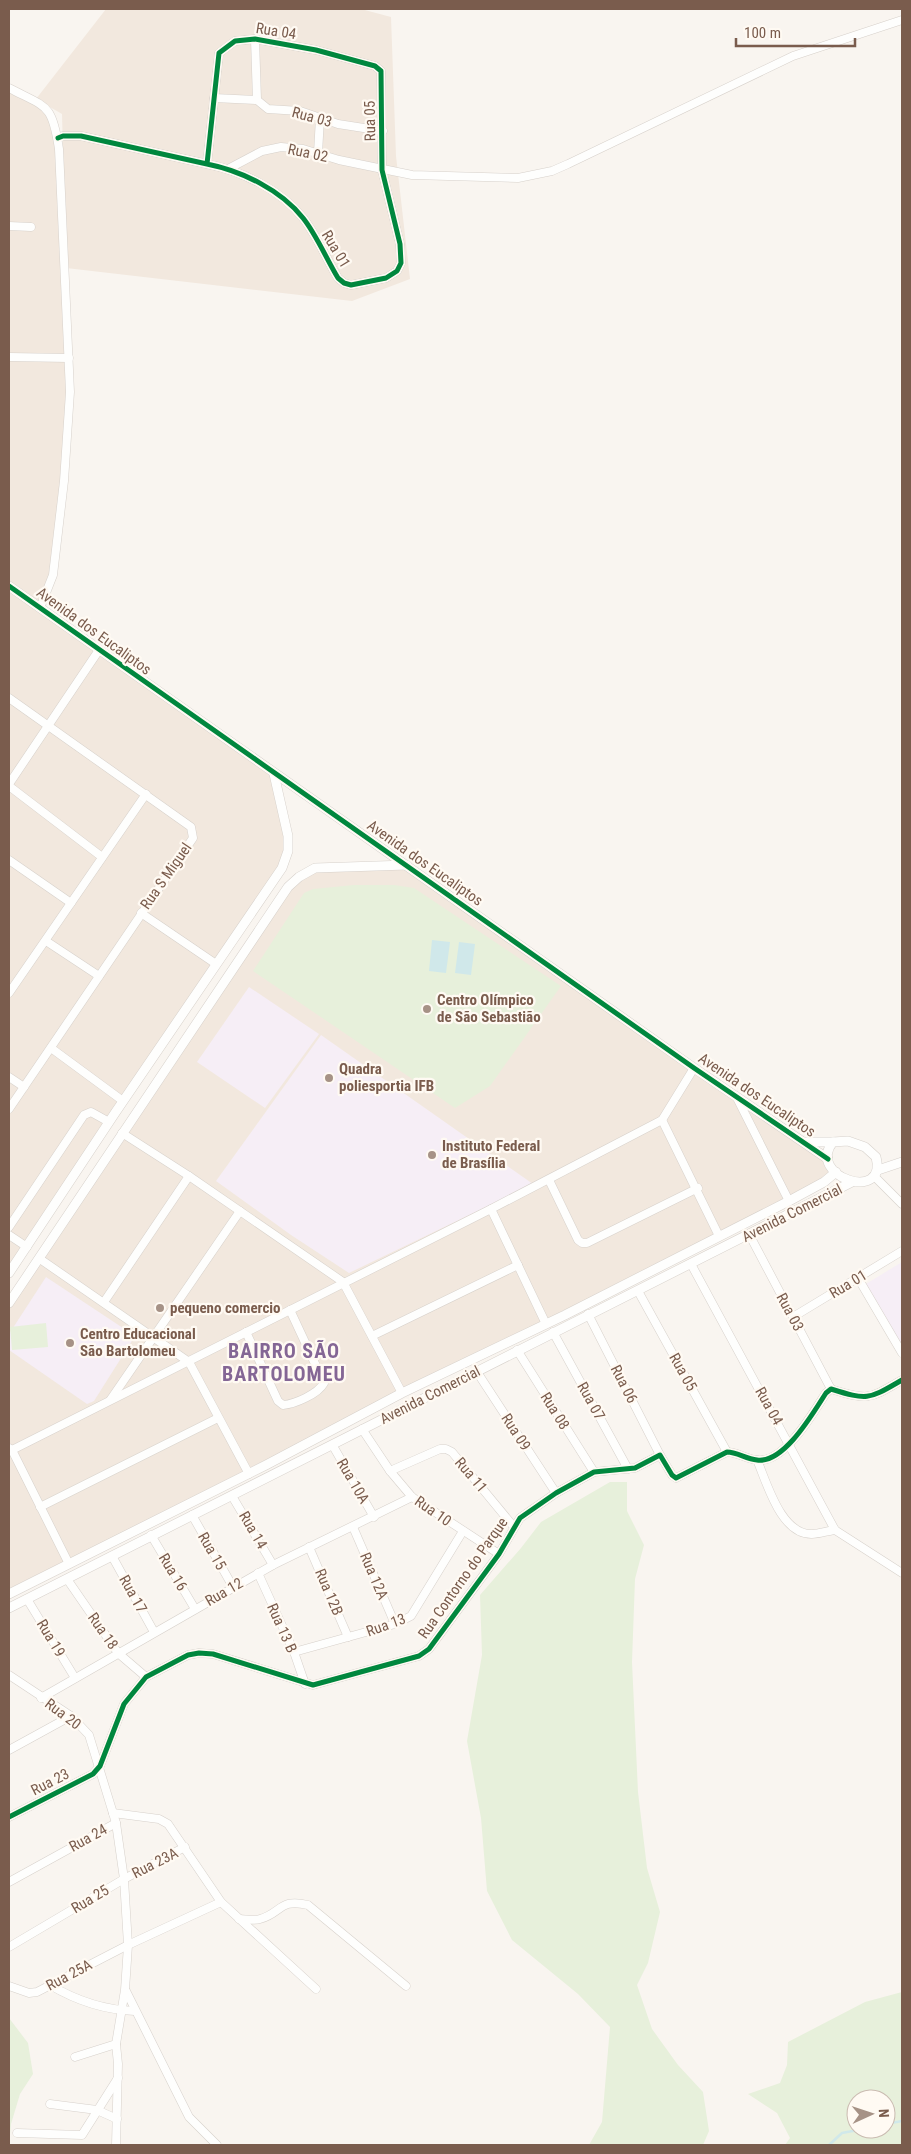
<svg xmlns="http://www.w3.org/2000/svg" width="911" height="2154" font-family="'Roboto Condensed',sans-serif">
  <rect width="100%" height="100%" fill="#f9f5f0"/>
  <g fill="#f2e8de">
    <polygon points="106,9 361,9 391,17 396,156 410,279 352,301 66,268 62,114 36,99"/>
    <polygon points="9,88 46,107 58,138 70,392 53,575 40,608 274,774 288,851 9,1273"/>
    <polygon points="407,865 804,1142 836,1172 9,1594 9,1303 288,887 315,868"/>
  </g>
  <g fill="#f6eef6">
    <polygon points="249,987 319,1034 265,1108 197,1062"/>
    <polygon points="321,1035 533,1184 349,1273 291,1235 216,1181"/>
    <polygon points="902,1262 902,1346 866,1284"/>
    <polygon points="46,1277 135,1336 94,1401 87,1404 9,1350 9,1334"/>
  </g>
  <g fill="#e7f0db" fill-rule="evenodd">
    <polygon points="354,885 394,885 414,888 561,986 490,1086 455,1108 253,971 304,893 313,889"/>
    <polygon points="46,1323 48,1347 12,1350 10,1327"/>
    <polygon points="610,1482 627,1482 627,1511 644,1545 635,1579 632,1662 638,1792 647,1868 660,1912 648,1963 637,1985 652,2029 678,2065 703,2092 709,2131 703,2145 589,2145 602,2122 610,2027 578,1994 512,1940 487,1891 481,1818 467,1741 482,1655 480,1595 521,1548 541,1522"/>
    <path d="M902 1992V2145H785L790 2138 777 2113 748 2094 780 2083 787 2065 788 2042 865 2002ZM856 2099H886V2129H856Z"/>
    <polygon points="9,2018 28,2043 33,2074 20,2094 11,2124 9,2145"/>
  </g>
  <g fill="#d0e8ea">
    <polygon points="432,940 450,942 446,973 429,971"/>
    <polygon points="459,942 475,944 471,975 455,973"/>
  </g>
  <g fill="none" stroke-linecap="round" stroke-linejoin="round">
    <g stroke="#d0e8ea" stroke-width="2.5">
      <polyline points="886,2124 902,2121"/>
      <polyline points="829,2145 842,2133 863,2129"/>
    </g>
    <g stroke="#d7d1cb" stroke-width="9">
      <g id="minor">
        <polyline points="255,39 257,100"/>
        <path d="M9 88C47 108 52 103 59 149L70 392 64 481 53 575 40 608"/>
        <polyline points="214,98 257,100 268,109 300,111 338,124 383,131"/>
        <path d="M58 138 63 136H81L207 164C242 171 281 190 303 218 316 234 327 260 338 278L344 283 351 285 386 278 397 271 401 263 400 244 382 170 381 71 375 66 316 50 255 39 235 41 219 53 207 164"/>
        <polyline points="318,153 320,118"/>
        <polyline points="228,169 262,151 281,147 303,149 339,160 412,175 518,178 552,171 568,164 793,56 902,20"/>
        <polyline points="9,226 31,227"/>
        <polyline points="9,357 69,358"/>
        <polyline points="9,698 191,827 193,838 9,1109"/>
        <polyline points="9,784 99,650"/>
        <polyline points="9,786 102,857"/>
        <polyline points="9,860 71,903"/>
        <polyline points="141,913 216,964"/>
        <polyline points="46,941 99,976"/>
        <polyline points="9,993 146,794"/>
        <polyline points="51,1048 123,1101"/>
        <polyline points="9,1077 24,1087"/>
        <polyline points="736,1096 789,1201"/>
        <polyline points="662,1120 719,1236"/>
        <polyline points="122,1133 189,1176 343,1282 402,1393"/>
        <polyline points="874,1176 902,1204"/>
        <polyline points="549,1180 578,1240 582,1243 587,1243 698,1188"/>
        <polyline points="491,1209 546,1324"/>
        <polyline points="9,1227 84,1115 91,1112 109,1122"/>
        <polyline points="749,1234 831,1389"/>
        <polyline points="9,1235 27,1247"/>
        <polyline points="40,1259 189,1362 249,1474"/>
        <polyline points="691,1264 835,1530 902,1573"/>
        <polyline points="858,1278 902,1353"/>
        <polyline points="638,1291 727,1452"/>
        <polyline points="104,1302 189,1176"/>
        <polyline points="588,1314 660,1455"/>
        <polyline points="793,1317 902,1251"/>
        <path d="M246 1332 278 1401 283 1405C295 1404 318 1394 324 1383L290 1310"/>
        <polyline points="553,1332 628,1469"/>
        <polyline points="372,1336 518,1265"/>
        <polyline points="517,1350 594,1472"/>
        <polyline points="477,1372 556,1493"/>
        <polyline points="111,1399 240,1211"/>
        <polyline points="362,1429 390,1471 412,1497 499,1554"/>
        <polyline points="333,1446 374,1517"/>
        <polyline points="9,1448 12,1450 69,1564"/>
        <polyline points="12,1450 491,1209 662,1120 694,1068"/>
        <path d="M757 1460C767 1483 781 1535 812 1534 819 1534 827 1531 835 1530"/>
        <polyline points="390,1471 440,1449 446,1449 452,1452 514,1527"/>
        <polyline points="232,1496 273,1565"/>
        <polyline points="40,1507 218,1418"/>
        <polyline points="192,1515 233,1587"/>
        <polyline points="353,1527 395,1624"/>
        <polyline points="151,1535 195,1609"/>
        <polyline points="309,1547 348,1637"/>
        <polyline points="112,1556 154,1632"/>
        <polyline points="258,1573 294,1652 305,1684"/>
        <polyline points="67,1579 118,1653 146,1677"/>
        <polyline points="27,1599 75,1678"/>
        <polyline points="294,1652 395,1624 411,1616 463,1531"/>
        <polyline points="9,1675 71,1716 89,1735 116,1823 124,1879 128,1945 125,1990 116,2044 118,2064 116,2145"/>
        <polyline points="41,1698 273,1565 412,1497"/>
        <polyline points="9,1750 71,1716"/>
        <path d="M9 1817 93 1774 100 1766 124 1704 146 1677 188 1655 199 1653 213 1654 313 1685 419 1656 429 1649 499 1554 520 1518 556 1493 594 1472 635 1468 660 1455 672 1475 676 1478 727 1452C737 1452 746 1459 757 1460 784 1464 813 1413 826 1393L831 1389C869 1401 869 1399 902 1380"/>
        <polyline points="9,1882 116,1823"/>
        <polyline points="221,1902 316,1989"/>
        <path d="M239 1919C245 1919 254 1921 260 1919 282 1913 279 1898 308 1905L406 1986"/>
        <polyline points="9,1947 124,1879 185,1847"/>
        <path d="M50 1985C77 2001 103 2010 135 2011"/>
        <polyline points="9,1986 29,1993 37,1992 128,1945 221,1902 168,1824 159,1819 113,1813"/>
        <polyline points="126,1991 189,2117 217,2145"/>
        <polyline points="75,2057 116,2044"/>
        <polyline points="50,2104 97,2110 117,2119"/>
        <polyline points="17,2133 82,2135 118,2078"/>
      </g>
    </g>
    <g stroke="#d7d1cb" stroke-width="10">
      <g id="tertiary">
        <polyline points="9,586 694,1068 828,1159"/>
        <path d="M848 1141 865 1147 876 1157C888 1204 805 1176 833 1142Z"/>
        <polyline points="805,1142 833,1142"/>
        <polyline points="878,1170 902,1162"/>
        <polyline points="9,1273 115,1113 282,868 288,851 288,836 274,774"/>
        <polyline points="9,1303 288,887 299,877 315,868 407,865"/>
        <polyline points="9,1594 266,1465 402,1393 565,1315 789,1201 824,1182 836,1172"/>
        <polyline points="9,1608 852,1182"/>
      </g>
    </g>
    <use href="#minor" stroke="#fefefd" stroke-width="8"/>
    <use href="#tertiary" stroke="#fefefd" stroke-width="9"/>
    <g stroke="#fffaf3" stroke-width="8">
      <g id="cycleway">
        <path d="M58 138 63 136H81L207 164C242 171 281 190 303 218 316 234 327 260 338 278L344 283 351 285 386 278 397 271 401 263 400 244 382 170 381 71 375 66 316 50 255 39 235 41 219 53 207 164"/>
        <polyline points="9,586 694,1068 828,1159"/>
        <path d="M9 1817 93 1774 100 1766 124 1704 146 1677 188 1655 199 1653 213 1654 313 1685 419 1656 429 1649 499 1554 520 1518 556 1493 594 1472 635 1468 660 1455 672 1475 676 1478 727 1452C737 1452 746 1459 757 1460 784 1464 813 1413 826 1393L831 1389C869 1401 869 1399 902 1380"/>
      </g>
    </g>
    <use href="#cycleway" stroke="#00873e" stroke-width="5"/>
  </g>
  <g fill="#a69286" stroke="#fffaf3" stroke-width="2">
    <circle cx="427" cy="1009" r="5"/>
    <circle cx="329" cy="1078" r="5"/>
    <circle cx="432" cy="1155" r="5"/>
    <circle cx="160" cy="1308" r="5"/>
    <circle cx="70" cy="1343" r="5"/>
  </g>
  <g text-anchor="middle" stroke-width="4.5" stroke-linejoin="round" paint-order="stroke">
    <g font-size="15" fill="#7a5c4d" stroke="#fffaf3">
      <text transform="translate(276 31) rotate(9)" y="5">Rua 04</text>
      <text transform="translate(312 117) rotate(15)" y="5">Rua 03</text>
      <text transform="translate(370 121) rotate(-91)" y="5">Rua 05</text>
      <text transform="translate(308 153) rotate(12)" y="5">Rua 02</text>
      <text transform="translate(336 249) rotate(59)" y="5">Rua 01</text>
      <text transform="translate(94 631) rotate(36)" y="5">Avenida dos Eucaliptos</text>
      <text transform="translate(425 863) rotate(35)" y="5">Avenida dos Eucaliptos</text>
      <text transform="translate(166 876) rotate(-55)" y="5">Rua S Miguel</text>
      <text transform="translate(757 1095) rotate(34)" y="5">Avenida dos Eucaliptos</text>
      <text transform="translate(792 1213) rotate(-27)" y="5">Avenida Comercial</text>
      <text transform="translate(848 1284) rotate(-31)" y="5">Rua 01</text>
      <text transform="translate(790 1312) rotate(62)" y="5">Rua 03</text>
      <text transform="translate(683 1372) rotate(61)" y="5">Rua 05</text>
      <text transform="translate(624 1384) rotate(63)" y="5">Rua 06</text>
      <text transform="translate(430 1395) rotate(-27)" y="5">Avenida Comercial</text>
      <text transform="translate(591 1401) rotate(61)" y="5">Rua 07</text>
      <text transform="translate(769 1406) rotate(61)" y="5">Rua 04</text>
      <text transform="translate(555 1411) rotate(58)" y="5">Rua 08</text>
      <text transform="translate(516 1432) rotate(57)" y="5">Rua 09</text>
      <text transform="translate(471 1475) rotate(50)" y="5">Rua 11</text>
      <text transform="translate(353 1481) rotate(60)" y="5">Rua 10A</text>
      <text transform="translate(433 1511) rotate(35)" y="5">Rua 10</text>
      <text transform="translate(253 1530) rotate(60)" y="5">Rua 14</text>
      <text transform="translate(212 1551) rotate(60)" y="5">Rua 15</text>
      <text transform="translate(173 1572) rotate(59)" y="5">Rua 16</text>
      <text transform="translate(374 1576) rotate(67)" y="5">Rua 12A</text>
      <text transform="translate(463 1578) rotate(-55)" y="5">Rua Contorno do Parque</text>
      <text transform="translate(224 1592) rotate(-30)" y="5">Rua 12</text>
      <text transform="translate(329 1592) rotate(67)" y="5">Rua 12B</text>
      <text transform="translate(133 1594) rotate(61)" y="5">Rua 17</text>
      <text transform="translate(386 1625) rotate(-20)" y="5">Rua 13</text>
      <text transform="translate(282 1628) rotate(66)" y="5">Rua 13 B</text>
      <text transform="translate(103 1631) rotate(55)" y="5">Rua 18</text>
      <text transform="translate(51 1638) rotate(59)" y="5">Rua 19</text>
      <text transform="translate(63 1714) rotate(37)" y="5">Rua 20</text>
      <text transform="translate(50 1782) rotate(-27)" y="5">Rua 23</text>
      <text transform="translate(88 1838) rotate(-29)" y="5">Rua 24</text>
      <text transform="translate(155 1863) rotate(-27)" y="5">Rua 23A</text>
      <text transform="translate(90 1899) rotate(-31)" y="5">Rua 25</text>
      <text transform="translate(69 1975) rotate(-28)" y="5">Rua 25A</text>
    </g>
    <g font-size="15" font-weight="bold" fill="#7a5c4d" stroke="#fffaf3" text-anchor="start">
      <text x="437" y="1005">Centro Olímpico<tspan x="437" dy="17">de São Sebastião</tspan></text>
      <text x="339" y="1074">Quadra<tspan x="339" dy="17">poliesportia IFB</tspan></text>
      <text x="442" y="1151">Instituto Federal<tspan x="442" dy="17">de Brasília</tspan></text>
      <text x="170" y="1313">pequeno comercio</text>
      <text x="80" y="1339">Centro Educacional<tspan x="80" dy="17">São Bartolomeu</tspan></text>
    </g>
    <g font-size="20" font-weight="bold" letter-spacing="1" fill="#846695" stroke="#fffaf3">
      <text x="284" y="1358">BAIRRO SÃO<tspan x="284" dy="23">BARTOLOMEU</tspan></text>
    </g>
  </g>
  <rect width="911" height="2154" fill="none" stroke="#7a5c4d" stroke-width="20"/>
  <g transform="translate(871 2114) rotate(87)"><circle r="24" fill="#fffaf3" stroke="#cabbb1"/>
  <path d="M0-4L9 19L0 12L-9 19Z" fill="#a69286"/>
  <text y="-8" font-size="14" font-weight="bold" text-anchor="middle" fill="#7a5c4d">N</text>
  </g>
  <path d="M736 38v8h119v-8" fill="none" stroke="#7a5c4d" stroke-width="2.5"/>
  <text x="744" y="38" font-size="15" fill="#7a5c4d" stroke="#fffaf3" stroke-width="4" paint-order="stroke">100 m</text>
</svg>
